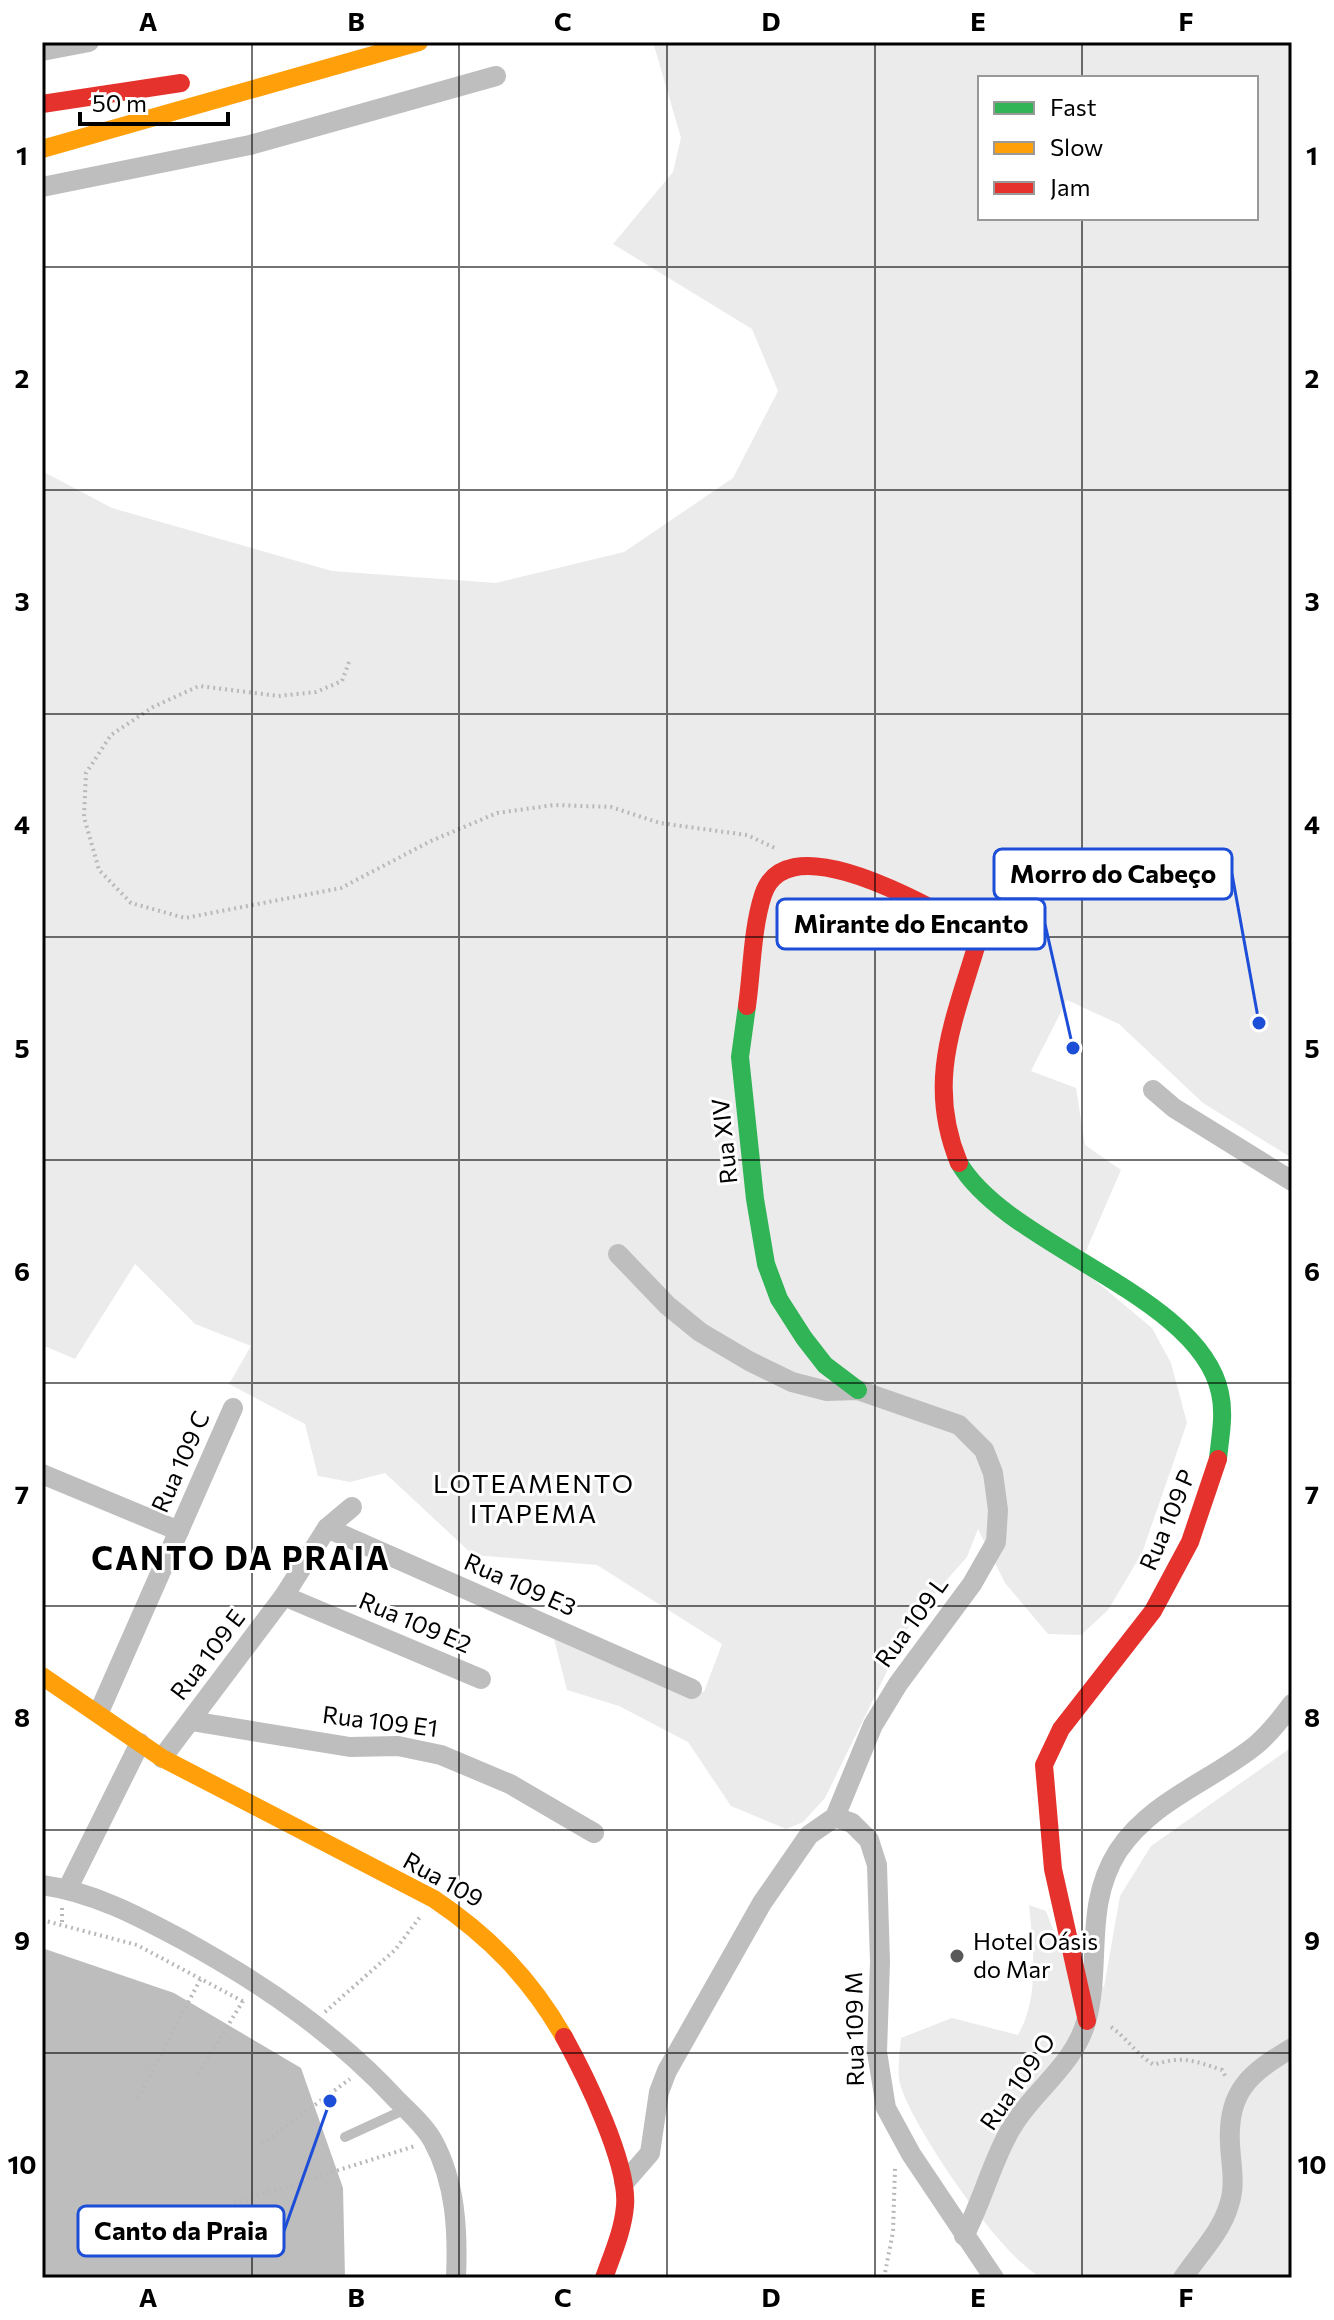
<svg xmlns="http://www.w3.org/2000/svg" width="1334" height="2320" font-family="Commissioner,sans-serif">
  <rect width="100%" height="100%" fill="#fff"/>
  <g fill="#ebebeb" fill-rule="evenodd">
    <path d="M653 42H1292V1158L1203 1103 1119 1024 1067 1000 1031 1071 1076 1088 1085 1145 1121 1170 1079 1267 1152 1328 1171 1363 1187 1423 1142 1553 1108 1610 1081 1635 1048 1634 1005 1583 978 1529 967 1557 913 1618 825 1798 803 1822 786 1829 731 1806 688 1742 619 1706 567 1690 554 1639 656 1684 704 1692 722 1644 597 1565 473 1555 385 1473 350 1482 318 1476 305 1424 229 1384 251 1346 195 1324 135 1264 75 1359 42 1345V471L112 508 332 571 496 583 624 552 733 478 778 391 752 329 613 244 673 172 681 138ZM980 78H1256V218H980Z"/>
    <path d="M1292 1747V2278H1043C1004 2262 914 2129 901 2087 896 2073 900 2053 901 2038L952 2018 1018 2035C1040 1997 1033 1947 1029 1905L1046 1911 1069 1972 1104 1987 1120 1896 1151 1846Z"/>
  </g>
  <polygon fill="#bdbdbd" points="42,1948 174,1993 301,2068 343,2188 345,2278 42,2278"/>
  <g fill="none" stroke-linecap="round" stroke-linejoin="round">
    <g stroke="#b9b9b9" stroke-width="4" stroke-dasharray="2 4" stroke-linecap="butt">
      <polyline points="349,662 342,681 316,692 278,696 199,686 153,707 111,735 86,773 84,817 99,870 131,903 185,918 341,888 431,841 497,813 554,805 611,807 660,823 747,835 777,849"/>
      <polyline points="62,1908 62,1924"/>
      <polyline points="42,1920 137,1945 246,2003"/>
      <polyline points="325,2012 395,1950 420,1917"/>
      <path d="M1111 2027C1128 2039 1135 2053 1154 2065 1181 2055 1195 2061 1222 2070L1227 2079"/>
      <polyline points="198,2074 243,2001"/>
      <polyline points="138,2098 201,1978"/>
      <polyline points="262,2144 350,2079"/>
      <polyline points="234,2203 415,2146"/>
      <polyline points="884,2278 893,2232 895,2168"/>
    </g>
    <polyline stroke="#bebebe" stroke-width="10" points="345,2137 406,2109"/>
    <g stroke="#bebebe" stroke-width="20">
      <polyline points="42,51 89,42"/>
      <polyline points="42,187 250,145 496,76"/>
      <polyline points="1153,1090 1174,1108 1292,1181"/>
      <polyline points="618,1254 667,1305 700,1332 749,1361 792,1382 827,1391 858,1390 959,1425 984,1450 993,1473 998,1510 996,1542 972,1584 898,1684 873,1725 835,1817 809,1835 762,1903 667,2071 659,2092 650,2153 624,2183"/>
      <polyline points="42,1474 179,1531"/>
      <polyline points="327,1528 692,1689"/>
      <polyline points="284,1596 481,1679"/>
      <polyline points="99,1712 233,1408"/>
      <polyline points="191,1721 350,1747 398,1746 441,1755 510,1784 594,1833"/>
      <polyline points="162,1758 284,1596 327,1528 352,1507"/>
      <polyline points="835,1817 852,1823 869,1840 877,1865 880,1962 877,2052 886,2108 911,2154 994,2278"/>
      <path d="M42 1885C93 1892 138 1916 183 1940 263 1984 335 2033 397 2100 409 2112 425 2126 433 2141 456 2183 458 2232 456 2278"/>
      <polyline points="68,1888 140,1743"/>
      <path d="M964 2236C981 2204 990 2168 1007 2136 1028 2094 1073 2068 1086 2022 1102 1965 1083 1906 1118 1851 1152 1800 1210 1782 1256 1745 1270 1733 1281 1719 1292 1704"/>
      <path d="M1183 2278C1198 2255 1221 2233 1229 2205 1236 2185 1231 2165 1230 2144 1227 2091 1250 2073 1292 2048"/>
    </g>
    <g stroke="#30b455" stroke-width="18">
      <polyline points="747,1006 740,1057 755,1199 766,1264 779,1299 804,1338 825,1365 858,1390"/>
      <path d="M959 1163C1008 1247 1200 1295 1220 1393 1225 1415 1220 1437 1218 1459"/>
    </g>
    <g stroke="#ff9f0a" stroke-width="18">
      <polyline points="42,149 419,42"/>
      <path d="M42 1676 162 1758 434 1899C489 1936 531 1979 564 2037"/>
    </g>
    <g stroke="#e5322d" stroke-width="18">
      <polyline points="42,104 181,83"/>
      <path d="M747 1006C752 971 752 929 763 895 786 822 928 907 967 927L975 936 976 947C953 1024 926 1083 959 1163"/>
      <polyline points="1087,2021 1053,1869 1044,1765 1061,1729 1153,1611 1190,1542 1218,1459"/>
      <path d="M564 2037C585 2075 629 2164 625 2206 623 2231 612 2255 604 2278"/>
    </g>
  </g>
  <path fill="none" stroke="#000" stroke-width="2" stroke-opacity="0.55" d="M252 42V2278M459 42V2278M667 42V2278M875 42V2278M1082 42V78M1082 218V2278M42 267H1292M42 490H1292M42 714H1292M42 937H1292M42 1160H1292M42 1383H1292M42 1606H1292M42 1830H1292M42 2053H1292"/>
  <circle fill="#595959" stroke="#fff" stroke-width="3" cx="957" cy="1956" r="8"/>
  <g text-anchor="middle" stroke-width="6" stroke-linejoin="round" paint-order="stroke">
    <g font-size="24" fill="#000" stroke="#fff">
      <text transform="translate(725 1141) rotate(-96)" y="8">Rua XIV</text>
      <text transform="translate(181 1462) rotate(-66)" y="8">Rua 109 C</text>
      <text transform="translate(1168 1520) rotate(-67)" y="8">Rua 109 P</text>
      <text transform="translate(520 1585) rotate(24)" y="8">Rua 109 E3</text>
      <text transform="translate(912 1622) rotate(-54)" y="8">Rua 109 L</text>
      <text transform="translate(415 1623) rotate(23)" y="8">Rua 109 E2</text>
      <text transform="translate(208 1655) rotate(-53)" y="8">Rua 109 E</text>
      <text transform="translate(380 1722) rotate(7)" y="8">Rua 109 E1</text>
      <text transform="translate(443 1880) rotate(29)" y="8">Rua 109</text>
      <text transform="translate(855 2029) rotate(-91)" y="8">Rua 109 M</text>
      <text transform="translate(1018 2082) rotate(-55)" y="8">Rua 109 O</text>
    </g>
    <g font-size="24" fill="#000" stroke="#fff" text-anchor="start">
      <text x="973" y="1950">Hotel Oásis<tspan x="973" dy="28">do Mar</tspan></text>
    </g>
    <g font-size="26" letter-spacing="2" fill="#000" stroke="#fff">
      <text x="534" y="1493">LOTEAMENTO<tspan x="534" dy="30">ITAPEMA</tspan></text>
    </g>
    <g font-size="32" font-weight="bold" letter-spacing="2" fill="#000" stroke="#fff">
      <text x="241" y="1570">CANTO DA PRAIA</text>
    </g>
  </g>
  <path fill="none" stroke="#1d4ed8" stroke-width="3" d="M1259 1023L1232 874M1073 1048L1045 924M330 2101L284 2231"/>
  <g fill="#1d4ed8" stroke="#fff" stroke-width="3">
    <circle cx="1259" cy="1023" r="8"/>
    <circle cx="1073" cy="1048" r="8"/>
    <circle cx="330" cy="2101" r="8"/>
  </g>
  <g fill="#fff" stroke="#1d4ed8" stroke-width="3">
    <rect x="994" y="849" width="238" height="50" rx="8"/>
    <rect x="777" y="899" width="268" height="50" rx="8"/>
    <rect x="78" y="2206" width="206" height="50" rx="8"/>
  </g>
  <g font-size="26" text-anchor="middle" font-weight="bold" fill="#000">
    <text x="1113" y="883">Morro do Cabeço</text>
    <text x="911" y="933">Mirante do Encanto</text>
    <text x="181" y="2240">Canto da Praia</text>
  </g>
  <rect width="1334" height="2320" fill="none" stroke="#ffffff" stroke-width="88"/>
  <rect x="978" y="76" width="280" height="144" fill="#ffffff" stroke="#999999" stroke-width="2"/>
  <rect x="994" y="102" width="40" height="12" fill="#30b455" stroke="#999999" stroke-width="2"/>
  <text x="1050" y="116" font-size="24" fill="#000000">Fast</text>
  <rect x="994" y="142" width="40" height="12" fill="#ff9f0a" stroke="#999999" stroke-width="2"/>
  <text x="1050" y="156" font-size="24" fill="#000000">Slow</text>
  <rect x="994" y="182" width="40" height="12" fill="#e5322d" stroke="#999999" stroke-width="2"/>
  <text x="1050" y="196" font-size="24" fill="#000000">Jam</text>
  <path d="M80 112v12h148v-12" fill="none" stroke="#000000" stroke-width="4"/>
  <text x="92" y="112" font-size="24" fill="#000000" stroke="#ffffff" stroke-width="6" paint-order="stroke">50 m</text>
  <rect x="44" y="44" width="1246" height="2232" fill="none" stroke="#000" stroke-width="3"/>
  <g font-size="26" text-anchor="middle" font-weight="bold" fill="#000">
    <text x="148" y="31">A</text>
    <text x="356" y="31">B</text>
    <text x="563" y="31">C</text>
    <text x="771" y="31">D</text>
    <text x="978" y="31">E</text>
    <text x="1186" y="31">F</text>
    <text x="22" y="165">1</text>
    <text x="1312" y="165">1</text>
    <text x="22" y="388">2</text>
    <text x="1312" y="388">2</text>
    <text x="22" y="611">3</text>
    <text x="1312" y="611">3</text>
    <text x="22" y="834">4</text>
    <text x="1312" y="834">4</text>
    <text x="22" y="1058">5</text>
    <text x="1312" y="1058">5</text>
    <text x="22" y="1281">6</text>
    <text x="1312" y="1281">6</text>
    <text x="22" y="1504">7</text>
    <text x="1312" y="1504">7</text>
    <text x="22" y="1727">8</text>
    <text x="1312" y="1727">8</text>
    <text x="22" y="1950">9</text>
    <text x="1312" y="1950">9</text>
    <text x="22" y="2174">10</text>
    <text x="1312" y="2174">10</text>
    <text x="148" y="2307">A</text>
    <text x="356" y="2307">B</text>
    <text x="563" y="2307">C</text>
    <text x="771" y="2307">D</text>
    <text x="978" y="2307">E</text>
    <text x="1186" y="2307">F</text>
  </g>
</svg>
